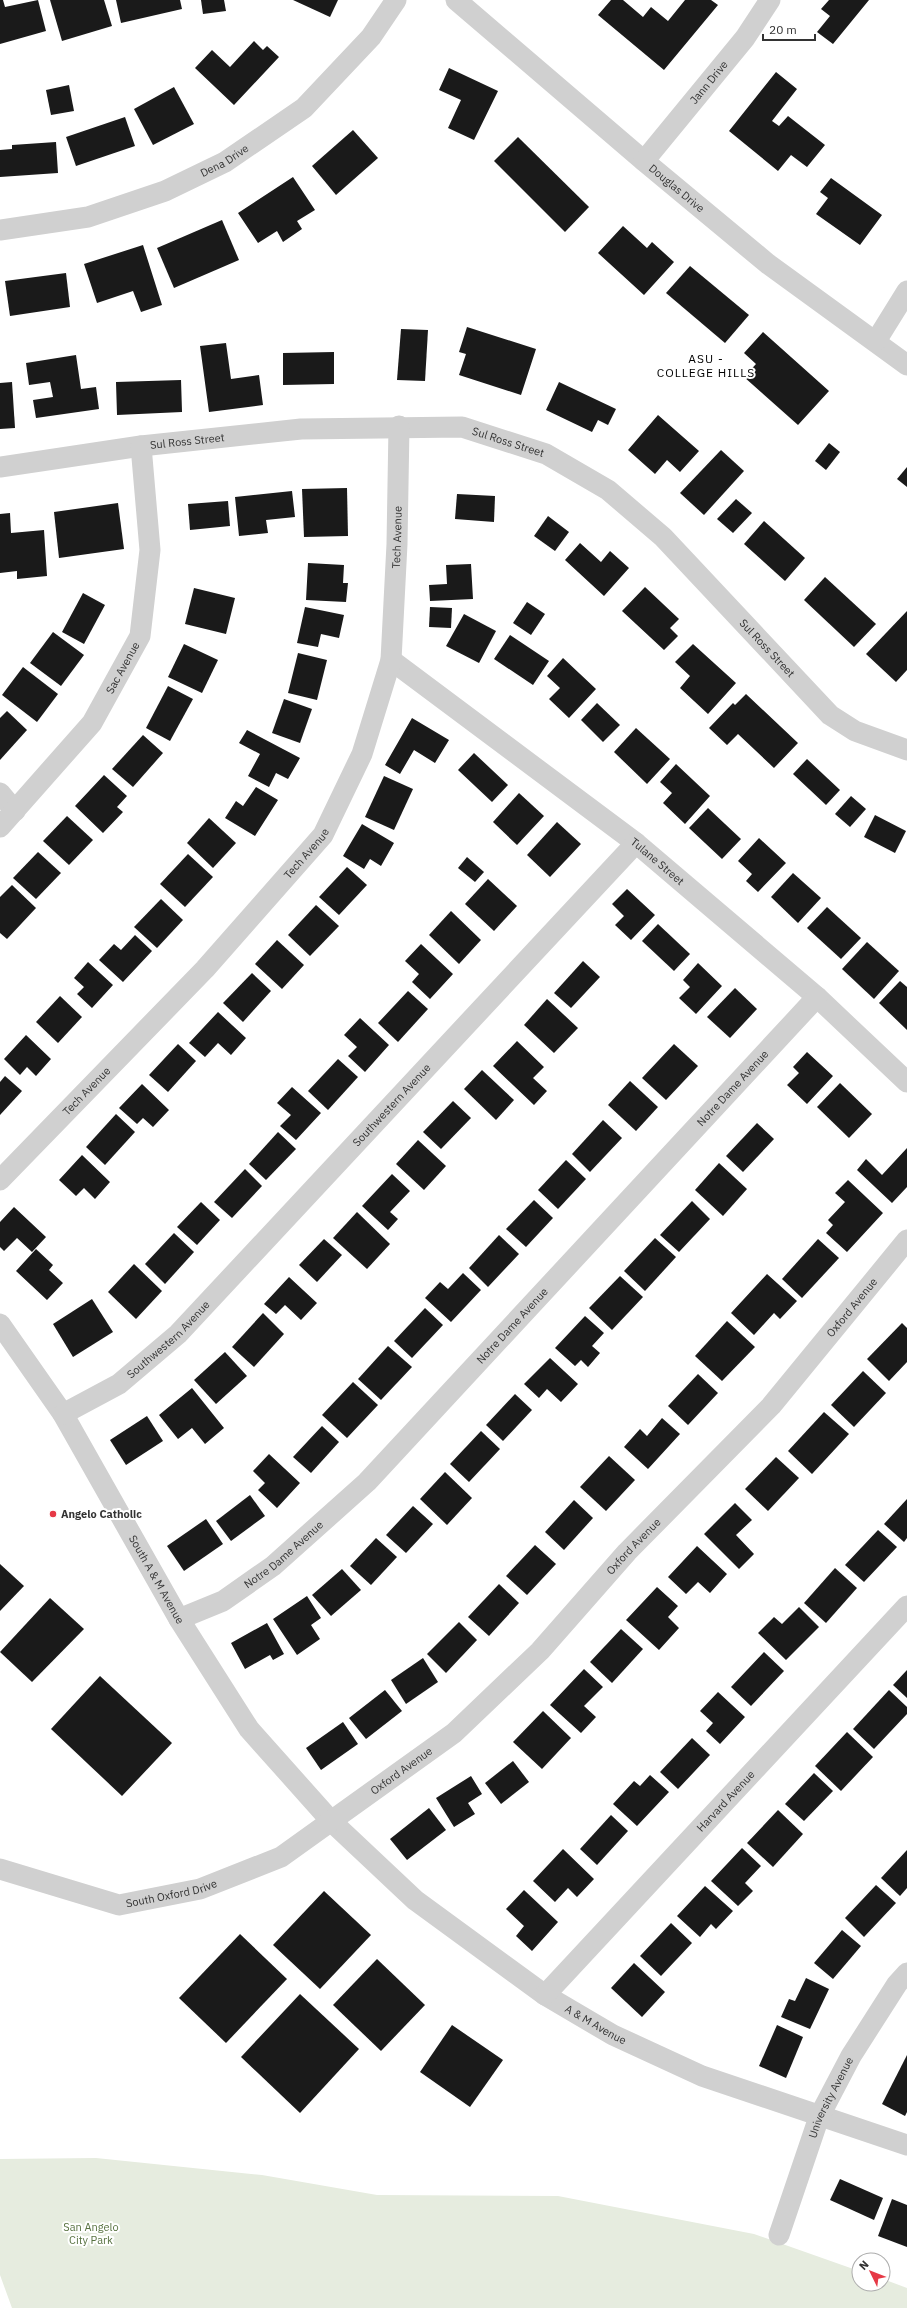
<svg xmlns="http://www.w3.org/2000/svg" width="907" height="2308" font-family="'IBM Plex Sans',sans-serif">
  <rect width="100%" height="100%" fill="#fff"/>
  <polygon fill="#e6ecdf" points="96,2158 262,2175 377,2195 558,2196 754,2234 859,2271 859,2284 883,2284 883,2279 907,2288 907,2308 12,2308 0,2275 0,2159"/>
  <g fill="#1a1a1a">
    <polygon points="0,0 3,0 5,7 38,0 46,31 0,44"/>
    <polygon points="50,0 104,0 112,26 62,41"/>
    <polygon points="116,0 180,0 182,9 121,23"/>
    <polygon points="201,0 224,0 226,11 203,14"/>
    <polygon points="293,0 338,0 330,17"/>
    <polygon points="611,0 623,0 643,17 651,7 668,21 685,0 711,0 718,5 664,70 598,15"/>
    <polygon points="829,0 869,0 833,44 817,32 830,16 821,9"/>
    <polygon points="254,41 263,50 267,46 279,57 234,105 195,68 212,50 230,67"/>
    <polygon points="449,68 498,91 474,140 448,128 461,100 439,90"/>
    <polygon points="776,72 797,89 772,121 779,126 788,116 825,145 807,167 791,155 778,171 729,131"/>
    <polygon points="69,85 74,111 51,115 46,90"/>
    <polygon points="174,87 194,124 153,145 134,109"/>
    <polygon points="125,117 135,146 76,166 66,137"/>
    <polygon points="353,130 378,158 336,195 312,166"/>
    <polygon points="518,137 589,207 565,232 494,161"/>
    <polygon points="56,142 58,173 0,177 0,150 12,149 12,145"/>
    <polygon points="293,177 315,210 297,221 302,229 283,242 277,231 258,243 238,213"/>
    <polygon points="831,178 882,215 860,245 816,214 828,198 820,192"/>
    <polygon points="222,220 239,260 174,288 157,248"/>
    <polygon points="623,226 647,248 652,242 674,262 644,295 598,253"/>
    <polygon points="143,245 162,305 141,312 133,291 97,303 84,264"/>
    <polygon points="690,266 749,315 725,343 666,293"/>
    <polygon points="66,273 70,307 10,316 5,281"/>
    <polygon points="467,327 536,349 521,395 459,375 466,354 459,352"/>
    <polygon points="401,329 428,330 425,381 397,380"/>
    <polygon points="763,332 829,391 798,425 744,377 756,364 744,353"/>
    <polygon points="226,343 231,379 259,375 263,405 209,412 200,346"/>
    <polygon points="334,352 334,384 283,385 283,353"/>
    <polygon points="76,355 81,389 96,387 99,409 36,418 33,400 53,397 50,382 29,385 26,363"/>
    <polygon points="181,380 182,412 117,415 116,382"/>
    <polygon points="12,382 15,428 0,429 0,383"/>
    <polygon points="559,382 616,409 608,425 598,420 592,432 546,410"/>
    <polygon points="658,415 699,451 680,472 667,460 655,474 628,450"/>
    <polygon points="829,443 840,452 826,470 815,461"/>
    <polygon points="721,450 744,471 704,515 680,493"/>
    <polygon points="907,467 907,487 897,479"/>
    <polygon points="347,488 348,536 304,537 302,489"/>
    <polygon points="292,491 295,517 266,520 268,533 239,536 235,497"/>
    <polygon points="457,494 495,496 494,522 455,519"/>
    <polygon points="736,499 752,513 733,533 717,519"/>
    <polygon points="228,501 230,526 190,530 188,504"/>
    <polygon points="118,503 124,549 59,558 54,512"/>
    <polygon points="10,513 11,533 44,530 47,576 17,579 17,571 0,573 0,514"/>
    <polygon points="548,516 569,532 555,551 534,536"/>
    <polygon points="764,521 805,558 785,581 744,544"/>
    <polygon points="580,543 601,562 610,551 629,568 604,596 565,560"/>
    <polygon points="308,563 344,565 343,583 348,583 346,602 306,600"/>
    <polygon points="471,564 473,599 430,601 429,585 447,584 446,565"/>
    <polygon points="825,577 876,624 854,647 804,600"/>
    <polygon points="645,587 679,619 670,628 678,636 664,650 622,611"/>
    <polygon points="194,588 235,598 226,634 185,624"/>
    <polygon points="83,593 105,605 84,644 62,632"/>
    <polygon points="527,602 545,614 531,635 513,623"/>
    <polygon points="305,607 344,615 339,638 321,634 318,647 297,643"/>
    <polygon points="430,607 452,608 451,628 429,627"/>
    <polygon points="907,611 907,670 896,682 866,654"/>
    <polygon points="464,614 496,631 479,663 446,646"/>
    <polygon points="53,632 84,655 61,686 30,663"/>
    <polygon points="510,635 549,661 533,685 494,659"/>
    <polygon points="184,644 218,660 202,693 168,677"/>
    <polygon points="693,644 736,683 708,714 680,688 690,676 675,662"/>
    <polygon points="298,653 327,660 317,700 288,693"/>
    <polygon points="563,658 596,689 569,718 549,699 560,688 547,676"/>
    <polygon points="23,667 58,694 37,722 2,695"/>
    <polygon points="168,686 193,699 170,741 146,728"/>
    <polygon points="746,694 798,743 774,768 738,734 727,745 709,728 733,703 735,705"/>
    <polygon points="284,699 312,709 300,743 272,733"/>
    <polygon points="597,703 620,725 603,742 581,720"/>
    <polygon points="7,711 27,730 0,760 0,718"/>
    <polygon points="412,718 449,740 435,763 414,750 400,774 385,765"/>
    <polygon points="636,728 670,759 647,784 614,752"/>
    <polygon points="247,730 300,758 288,779 276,773 269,787 248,776 260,754 239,743"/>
    <polygon points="143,735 163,753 133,787 112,769"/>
    <polygon points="474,753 508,785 492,802 458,770"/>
    <polygon points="807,759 840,790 826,805 793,774"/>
    <polygon points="676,764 710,796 685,824 663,803 672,793 660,782"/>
    <polygon points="104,775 127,796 117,807 123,812 103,833 75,806"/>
    <polygon points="384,776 413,789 394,830 365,817"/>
    <polygon points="256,787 278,800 255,836 225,818 236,801 243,806"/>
    <polygon points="519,793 544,816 517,845 493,822"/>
    <polygon points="851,796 866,809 850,827 835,814"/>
    <polygon points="708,808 741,839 722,859 689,828"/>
    <polygon points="875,815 906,831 895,853 864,837"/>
    <polygon points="67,816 93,840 69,865 43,841"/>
    <polygon points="209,818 236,843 213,868 187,843"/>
    <polygon points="557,822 581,844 550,877 527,855"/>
    <polygon points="362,824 394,843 381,866 370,859 364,869 343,856"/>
    <polygon points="759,838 786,863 758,892 746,881 752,874 738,861"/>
    <polygon points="38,852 61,873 36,899 13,878"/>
    <polygon points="188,854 213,877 185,907 160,884"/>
    <polygon points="467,857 484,872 475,882 458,868"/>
    <polygon points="347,867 367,885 339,915 319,897"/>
    <polygon points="793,873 821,898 798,923 771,897"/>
    <polygon points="488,879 517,906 494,931 465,904"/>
    <polygon points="12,885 36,908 7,939 0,933 0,897"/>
    <polygon points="627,889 655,915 631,940 615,925 624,916 612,904"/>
    <polygon points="161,899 183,920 157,948 134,927"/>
    <polygon points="316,905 339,926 310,956 288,935"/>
    <polygon points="827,907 861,938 841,959 807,928"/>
    <polygon points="451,911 481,940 459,964 429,935"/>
    <polygon points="658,924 690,954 674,971 642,941"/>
    <polygon points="135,935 152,951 123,982 99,960 114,944 121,950"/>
    <polygon points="277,940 304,965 282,989 255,964"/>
    <polygon points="867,942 899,971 874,999 842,969"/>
    <polygon points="421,944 453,974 430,999 412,982 419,974 405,961"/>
    <polygon points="583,961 600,977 571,1008 554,993"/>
    <polygon points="88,962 113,985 92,1008 77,994 84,987 74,978"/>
    <polygon points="698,963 722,986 696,1014 679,998 690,987 683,980"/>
    <polygon points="252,973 271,991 243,1022 223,1003"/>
    <polygon points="900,981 907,987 907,1030 879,1003"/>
    <polygon points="735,988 757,1009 730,1038 707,1017"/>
    <polygon points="408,991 428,1009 398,1042 378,1023"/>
    <polygon points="60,996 82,1017 58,1043 36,1022"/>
    <polygon points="547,999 578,1028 554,1053 524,1025"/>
    <polygon points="218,1012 246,1038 231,1055 218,1043 205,1057 189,1043"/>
    <polygon points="360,1018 389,1045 365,1072 348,1056 357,1047 344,1035"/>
    <polygon points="26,1035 51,1059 36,1076 27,1067 20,1075 4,1059"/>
    <polygon points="517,1041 544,1067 533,1078 547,1091 534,1105 493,1066"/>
    <polygon points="178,1044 196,1061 168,1092 149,1075"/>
    <polygon points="674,1044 698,1066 666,1100 642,1078"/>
    <polygon points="807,1052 833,1076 807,1104 787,1085 799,1073 793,1067"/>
    <polygon points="338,1059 358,1077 328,1110 308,1091"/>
    <polygon points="482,1070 514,1100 496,1120 464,1089"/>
    <polygon points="5,1076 22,1091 0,1115 0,1082"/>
    <polygon points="630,1081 658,1107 636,1131 608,1105"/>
    <polygon points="840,1083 872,1114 849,1138 817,1107"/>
    <polygon points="142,1084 169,1110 153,1127 143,1118 137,1124 119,1108"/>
    <polygon points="292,1087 321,1113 296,1140 280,1126 291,1115 277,1103"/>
    <polygon points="453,1101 471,1118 441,1149 423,1132"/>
    <polygon points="116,1114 135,1132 105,1165 86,1147"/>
    <polygon points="603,1120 622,1138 590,1172 572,1154"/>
    <polygon points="757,1123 774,1139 743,1172 726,1156"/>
    <polygon points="278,1132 296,1149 266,1180 249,1164"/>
    <polygon points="418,1140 446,1166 424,1190 396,1164"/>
    <polygon points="907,1148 907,1187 892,1203 857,1170 866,1159 882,1175"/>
    <polygon points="82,1155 110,1182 95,1199 84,1188 76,1196 59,1180"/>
    <polygon points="566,1160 586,1179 558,1209 538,1190"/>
    <polygon points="719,1163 747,1189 723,1216 695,1190"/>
    <polygon points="245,1169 262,1186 232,1218 214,1202"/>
    <polygon points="392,1174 410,1191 390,1212 398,1219 388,1230 362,1206"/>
    <polygon points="848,1180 883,1213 847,1252 826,1233 833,1225 828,1220 845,1202 835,1193"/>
    <polygon points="534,1200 553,1218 526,1247 506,1229"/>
    <polygon points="692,1201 710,1219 679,1252 660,1235"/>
    <polygon points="201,1202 220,1220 197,1245 177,1227"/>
    <polygon points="14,1207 46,1237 32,1252 17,1238 4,1251 0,1247 0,1222"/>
    <polygon points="357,1212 390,1244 367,1269 333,1238"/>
    <polygon points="174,1233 194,1252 165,1284 145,1264"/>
    <polygon points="499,1235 519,1254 488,1287 469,1268"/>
    <polygon points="655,1238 676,1257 645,1291 624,1271"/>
    <polygon points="324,1239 342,1255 317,1282 299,1265"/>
    <polygon points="818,1239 839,1258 802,1298 782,1279"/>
    <polygon points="36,1249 53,1265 49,1270 63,1283 47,1300 16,1271"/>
    <polygon points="134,1264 162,1291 136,1319 108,1292"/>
    <polygon points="463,1273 481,1290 451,1322 425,1298 440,1282 448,1289"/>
    <polygon points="767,1274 797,1301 780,1319 774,1313 754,1335 731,1313"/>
    <polygon points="620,1276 643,1297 612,1330 589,1308"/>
    <polygon points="289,1277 317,1303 301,1320 285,1305 276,1314 264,1304"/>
    <polygon points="92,1299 113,1332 73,1357 53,1324"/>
    <polygon points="425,1308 443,1325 412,1358 394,1341"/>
    <polygon points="263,1313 284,1334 254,1367 232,1347"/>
    <polygon points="585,1316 604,1333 592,1346 600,1353 588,1367 581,1360 575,1366 555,1348"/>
    <polygon points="727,1321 755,1347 722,1381 695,1356"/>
    <polygon points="902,1323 907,1328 907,1362 889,1381 867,1359"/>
    <polygon points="388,1346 412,1367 381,1400 358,1379"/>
    <polygon points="225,1352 247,1376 216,1404 194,1380"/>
    <polygon points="550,1358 578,1384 561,1402 547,1389 539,1398 524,1384"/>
    <polygon points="863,1371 886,1393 854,1427 831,1405"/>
    <polygon points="698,1374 718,1393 688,1425 668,1406"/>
    <polygon points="353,1382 378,1405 347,1438 322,1415"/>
    <polygon points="192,1388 224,1428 205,1444 192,1428 178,1439 159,1415"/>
    <polygon points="515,1394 532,1410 503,1441 486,1425"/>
    <polygon points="824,1412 849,1434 812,1474 788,1451"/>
    <polygon points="147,1416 163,1441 126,1465 110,1440"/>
    <polygon points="662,1418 680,1434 648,1469 624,1447 640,1429 647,1436"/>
    <polygon points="322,1426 339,1442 311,1473 293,1457"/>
    <polygon points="481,1431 500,1449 469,1482 450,1464"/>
    <polygon points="269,1454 300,1483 277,1508 258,1490 265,1483 253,1471"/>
    <polygon points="609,1456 635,1480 606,1511 580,1487"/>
    <polygon points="776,1457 799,1478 768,1511 745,1489"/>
    <polygon points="445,1472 472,1498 447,1525 420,1499"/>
    <polygon points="250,1495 265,1516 231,1541 216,1521"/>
    <polygon points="907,1499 907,1538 904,1542 884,1524"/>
    <polygon points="574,1500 593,1518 564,1550 545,1532"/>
    <polygon points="735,1503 752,1520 736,1535 754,1554 739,1569 704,1534"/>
    <polygon points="413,1506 433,1524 406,1553 386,1535"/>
    <polygon points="206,1519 223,1544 184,1571 167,1546"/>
    <polygon points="878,1530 897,1547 864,1582 845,1565"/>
    <polygon points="376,1538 397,1557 371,1585 350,1566"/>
    <polygon points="535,1545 556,1564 527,1595 506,1576"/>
    <polygon points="697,1546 727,1574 710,1593 698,1582 686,1594 668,1577"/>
    <polygon points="0,1564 24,1586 0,1611"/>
    <polygon points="835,1568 857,1588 826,1623 804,1603"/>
    <polygon points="342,1569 361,1590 331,1616 312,1595"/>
    <polygon points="499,1584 519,1603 489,1636 468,1617"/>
    <polygon points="657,1587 678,1606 668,1617 679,1628 659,1650 626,1620"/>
    <polygon points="307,1596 321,1618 311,1625 320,1639 297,1655 273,1619"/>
    <polygon points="50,1598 84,1629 32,1682 0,1652"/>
    <polygon points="799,1607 819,1627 786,1660 758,1633 774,1617 782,1624"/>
    <polygon points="459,1622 477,1640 446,1673 427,1654"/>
    <polygon points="267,1623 284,1654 273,1660 270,1655 245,1669 231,1643"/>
    <polygon points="621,1629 643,1649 612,1683 590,1662"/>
    <polygon points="764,1652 784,1671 751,1706 731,1687"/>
    <polygon points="423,1658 438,1682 406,1704 391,1680"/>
    <polygon points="584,1669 603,1687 584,1706 596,1717 581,1733 550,1705"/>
    <polygon points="907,1670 907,1698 893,1685"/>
    <polygon points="100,1676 172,1743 122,1796 51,1729"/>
    <polygon points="385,1690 402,1711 366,1739 349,1718"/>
    <polygon points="889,1690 907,1707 907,1714 874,1749 853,1729"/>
    <polygon points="718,1692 745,1717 720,1744 706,1731 713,1723 700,1711"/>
    <polygon points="543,1711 571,1738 542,1769 513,1742"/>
    <polygon points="343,1722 358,1744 321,1770 306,1748"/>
    <polygon points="847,1732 873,1757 841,1791 815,1766"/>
    <polygon points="692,1738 710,1755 678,1789 660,1772"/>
    <polygon points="513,1761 529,1782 501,1804 485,1783"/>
    <polygon points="814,1773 833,1791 804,1821 785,1804"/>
    <polygon points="650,1775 669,1792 637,1826 613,1804 634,1781 640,1786"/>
    <polygon points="471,1776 482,1794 468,1803 475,1814 454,1827 436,1798"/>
    <polygon points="429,1808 446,1830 407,1860 390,1839"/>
    <polygon points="778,1810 803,1834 773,1867 747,1843"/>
    <polygon points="611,1815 628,1831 597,1865 580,1849"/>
    <polygon points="742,1848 761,1866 745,1883 753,1891 738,1906 711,1881"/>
    <polygon points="563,1849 594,1879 577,1897 568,1888 555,1902 533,1881"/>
    <polygon points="907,1850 907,1888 900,1896 881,1878"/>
    <polygon points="876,1885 896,1903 864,1937 845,1918"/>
    <polygon points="705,1886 733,1911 716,1929 711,1924 700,1937 677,1916"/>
    <polygon points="524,1890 558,1922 532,1951 516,1936 524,1926 506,1909"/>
    <polygon points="324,1891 371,1935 320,1989 273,1945"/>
    <polygon points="671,1923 692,1943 661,1976 640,1956"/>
    <polygon points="842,1930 861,1946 833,1979 814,1963"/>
    <polygon points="240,1934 287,1979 226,2043 179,1998"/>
    <polygon points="377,1959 425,2005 381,2051 333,2005"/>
    <polygon points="634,1963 665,1992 642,2017 611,1988"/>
    <polygon points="806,1978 829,1989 810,2029 781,2017 789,1999 795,2001"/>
    <polygon points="300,1994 359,2049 300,2113 241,2057"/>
    <polygon points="452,2025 503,2060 470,2107 420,2072"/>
    <polygon points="777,2025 803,2037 786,2078 759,2066"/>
    <polygon points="907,2055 907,2112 905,2116 882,2104"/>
    <polygon points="840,2179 883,2198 874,2220 830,2200"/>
    <polygon points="892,2199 907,2205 907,2247 878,2236"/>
  </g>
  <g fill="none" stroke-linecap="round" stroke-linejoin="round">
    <g stroke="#d0d0d0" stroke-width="21">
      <path id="s1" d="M456 0 644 161 768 264 907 365"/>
      <path id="s2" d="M644 161 745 38 770 0"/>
      <path id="s3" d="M0 230 88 217 165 191 225 162 304 108 371 37 396 0"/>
      <polyline points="876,341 907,291"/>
      <path id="s4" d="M0 467 141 446 301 429 462 427 546 454 608 490 663 537 830 715 855 731 907 750"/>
      <path id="s5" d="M391 660 636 843 817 997 907 1082"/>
      <polyline points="0,793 15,811"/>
      <path id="s6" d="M0 827 92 723 140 636 150 550 141 446"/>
      <path id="s7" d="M0 1180 205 969 323 835 362 754 391 660 397 544 399 426"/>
      <path id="s8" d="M0 1324 63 1414 179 1619 249 1729 331 1821 415 1900 545 1995 613 2035 702 2076 907 2145"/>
      <path id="s9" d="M63 1414 119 1384 178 1334 636 843"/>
      <path id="s10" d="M179 1619 223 1601 273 1566 367 1482 817 997"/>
      <path id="s11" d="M0 1869 119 1905 200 1889 281 1857 454 1733 540 1651 627 1552 771 1406 907 1240"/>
      <path id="s12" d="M545 1995 907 1606"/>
      <path id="s13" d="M779 2235 819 2117 851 2056 897 1984 907 1973"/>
    </g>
  </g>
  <circle fill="#e63946" stroke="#fff" stroke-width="1.5" cx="53" cy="1514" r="4"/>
  <g text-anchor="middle" stroke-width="4" stroke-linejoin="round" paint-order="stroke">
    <g font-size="11" fill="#333" stroke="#fff">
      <text dy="4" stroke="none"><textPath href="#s2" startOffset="102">Jann Drive</textPath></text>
      <text dy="4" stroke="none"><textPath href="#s3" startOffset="237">Dena Drive</textPath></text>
      <text dy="4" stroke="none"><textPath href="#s1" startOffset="290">Douglas Drive</textPath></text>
      <text dy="4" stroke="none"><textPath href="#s4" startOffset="189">Sul Ross Street</textPath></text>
      <text dy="4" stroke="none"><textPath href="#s4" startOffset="513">Sul Ross Street</textPath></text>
      <text dy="4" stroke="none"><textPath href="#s7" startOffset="784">Tech Avenue</textPath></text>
      <text dy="4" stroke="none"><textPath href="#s4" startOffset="849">Sul Ross Street</textPath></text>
      <text dy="4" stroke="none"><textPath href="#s6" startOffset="202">Sac Avenue</textPath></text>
      <text dy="4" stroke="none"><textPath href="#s7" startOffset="448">Tech Avenue</textPath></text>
      <text dy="4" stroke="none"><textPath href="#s5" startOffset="334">Tulane Street</textPath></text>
      <text dy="4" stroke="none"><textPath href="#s10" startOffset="772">Notre Dame Avenue</textPath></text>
      <text dy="4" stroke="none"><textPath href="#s7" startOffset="124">Tech Avenue</textPath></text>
      <text dy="4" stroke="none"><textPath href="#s9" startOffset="454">Southwestern Avenue</textPath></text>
      <text dy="4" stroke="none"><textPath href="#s11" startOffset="1090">Oxford Avenue</textPath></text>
      <text dy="4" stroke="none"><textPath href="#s10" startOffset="448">Notre Dame Avenue</textPath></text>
      <text dy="4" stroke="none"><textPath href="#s9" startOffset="130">Southwestern Avenue</textPath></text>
      <text dy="4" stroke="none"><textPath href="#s11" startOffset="766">Oxford Avenue</textPath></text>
      <text dy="4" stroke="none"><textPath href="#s10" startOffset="124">Notre Dame Avenue</textPath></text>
      <text dy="4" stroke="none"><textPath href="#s8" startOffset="300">South A &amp; M Avenue</textPath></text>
      <text dy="4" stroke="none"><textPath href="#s11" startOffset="442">Oxford Avenue</textPath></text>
      <text dy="4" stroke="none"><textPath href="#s12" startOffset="265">Harvard Avenue</textPath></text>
      <text dy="4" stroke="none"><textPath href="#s11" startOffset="178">South Oxford Drive</textPath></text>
      <text dy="4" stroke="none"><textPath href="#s8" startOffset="934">A &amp; M Avenue</textPath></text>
      <text dy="4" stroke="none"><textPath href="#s13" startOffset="147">University Avenue</textPath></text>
    </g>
    <g font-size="11" font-weight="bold" fill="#333" stroke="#fff" text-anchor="start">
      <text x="61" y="1518">Angelo Catholic</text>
    </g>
    <g font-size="11" fill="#56703f" stroke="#fff">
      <text x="91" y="2231">San Angelo<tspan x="91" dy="13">City Park</tspan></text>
    </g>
    <g font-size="12" letter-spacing="1" fill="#000" stroke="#fff">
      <text x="706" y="363">ASU -<tspan x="706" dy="14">COLLEGE HILLS</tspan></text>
    </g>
  </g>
  <g transform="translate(871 2272) rotate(313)"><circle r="19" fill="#ffffff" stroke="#adadad"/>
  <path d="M0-3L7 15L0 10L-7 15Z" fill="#e63946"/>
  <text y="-6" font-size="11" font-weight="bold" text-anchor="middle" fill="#333333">N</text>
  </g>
  <path d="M763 34v6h52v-6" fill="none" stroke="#333333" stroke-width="2"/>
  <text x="769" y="34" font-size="12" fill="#333333" stroke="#ffffff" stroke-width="3" paint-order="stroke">20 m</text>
</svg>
